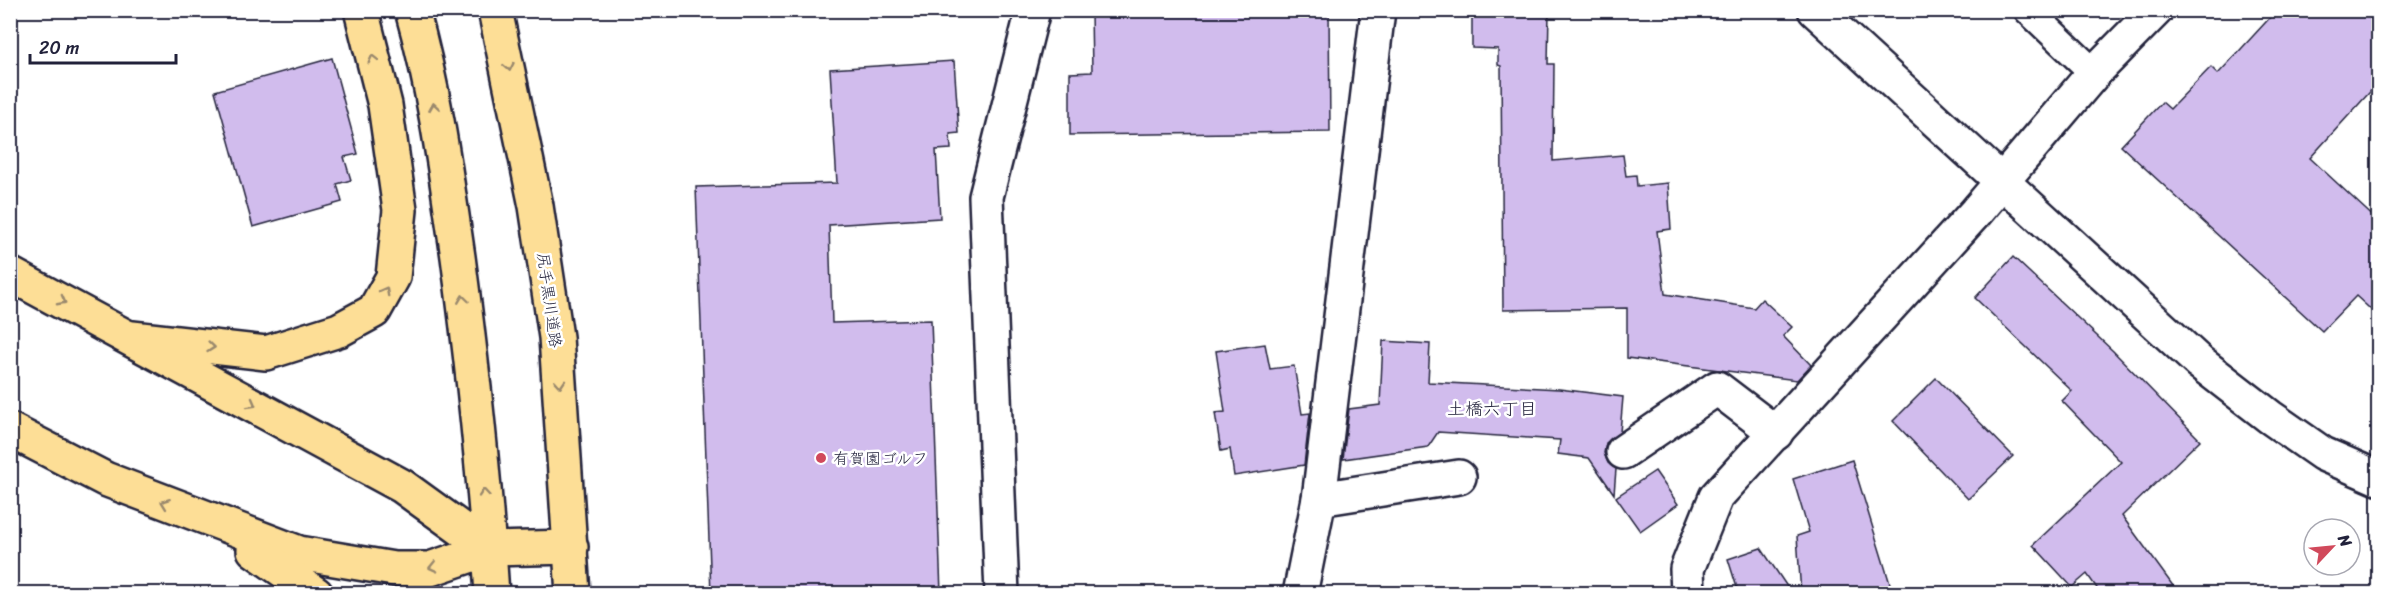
<svg xmlns="http://www.w3.org/2000/svg" width="2389" height="604" font-family="Sriracha,'Klee One',sans-serif">
  <rect width="100%" height="100%" fill="#fff"/>
  <filter id="ink" filterUnits="userSpaceOnUse"><feTurbulence type="fractalNoise" baseFrequency=".0167" numOctaves="2"/><feDisplacementMap in="SourceGraphic" scale="12" xChannelSelector="R" yChannelSelector="G"/><feConvolveMatrix kernelMatrix="1 2 1 2 8 2 1 2 1" color-interpolation-filters="sRGB"/></filter>
  <g filter="url(#ink)">
    <g fill="#d1bced" stroke="#22223b" stroke-width="1.5">
      <polygon points="1091,10 1329,10 1330,132 1070,135 1070,73 1092,72"/>
      <polygon points="1472,10 1549,10 1548,64 1554,64 1553,161 1623,155 1626,176 1636,175 1637,186 1668,183 1671,229 1657,231 1665,294 1754,308 1762,299 1792,327 1783,336 1811,365 1797,380 1627,358 1627,308 1503,310 1501,66 1498,65 1498,49 1472,48"/>
      <polygon points="2277,10 2379,10 2379,82 2310,158 2379,222 2379,317 2356,296 2322,331 2121,146 2162,102 2170,109 2211,67 2218,74"/>
      <polygon points="332,58 358,154 344,157 351,180 337,184 342,202 253,227 215,91"/>
      <polygon points="954,61 959,133 950,134 951,149 936,150 940,218 829,225 832,323 931,320 941,594 711,594 696,187 837,183 830,69"/>
      <polygon points="2013,257 2113,351 2200,440 2122,516 2179,594 2101,594 2087,574 2072,587 2033,545 2121,462 2062,401 2072,391 1975,298"/>
      <polygon points="1383,341 1430,344 1428,382 1559,389 1623,397 1620,432 1606,443 1604,453 1608,463 1616,469 1614,494 1589,458 1558,454 1560,440 1438,432 1428,447 1343,459 1349,409 1380,405"/>
      <polygon points="1265,344 1270,369 1294,366 1302,414 1310,413 1304,465 1234,476 1230,449 1221,451 1215,413 1225,412 1216,351"/>
      <polygon points="1936,378 2013,456 1968,499 1893,421"/>
      <polygon points="1852,460 1891,587 1869,594 1801,594 1797,536 1809,532 1793,479"/>
      <polygon points="1655,471 1678,504 1640,531 1616,497"/>
      <polygon points="1761,548 1792,594 1739,594 1728,559"/>
    </g>
    <g fill="none" stroke-linecap="round" stroke-linejoin="round">
      <g stroke="#22223b" stroke-width="32">
        <polyline id="service" points="2028,10 2094,73"/>
      </g>
      <g stroke="#22223b" stroke-width="38">
        <g id="minor">
          <polyline points="1623,452 1717,388 1776,433"/>
          <polyline points="1319,499 1459,477"/>
          <polyline points="1002,594 986,197 1033,10"/>
          <polyline points="1300,594 1319,499 1378,10"/>
          <polyline points="1688,594 1687,569 1716,497 1976,212 2094,73 2156,10"/>
        </g>
      </g>
      <g stroke="#22223b" stroke-width="38">
        <polyline id="tertiary" points="1815,10 2199,362 2270,417 2323,454 2378,478"/>
      </g>
      <g stroke="#22223b" stroke-width="38">
        <g id="primary">
          <path d="M412 10C435 91 446 175 458 257 473 369 485 481 492 594"/>
          <polyline points="495,10 536,206 556,337 573,594"/>
        </g>
      </g>
      <g stroke="#22223b" stroke-width="38">
        <g id="motorway">
          <polyline points="10,274 402,486 489,549"/>
          <polyline points="132,338 266,353 339,330 374,311 393,277 400,210 385,105 361,10"/>
          <polyline points="10,430 105,479 299,553 394,569 430,569 489,549 571,547"/>
          <polyline points="254,550 316,594"/>
        </g>
      </g>
      <use href="#service" stroke="#fff" stroke-width="27"/>
      <use href="#minor" stroke="#fff" stroke-width="33"/>
      <use href="#tertiary" stroke="#fff" stroke-width="33"/>
      <use href="#primary" stroke="#fdde96" stroke-width="33"/>
      <use href="#motorway" stroke="#fdde96" stroke-width="33"/>
    </g>
    <defs><path id="oneway-chevron" d="M-2-3.5L2.5 0L-2 3.5" fill="none" stroke-width="1.6" stroke-linecap="round" stroke-linejoin="round" transform="scale(1.5)"/></defs>
    <g stroke="#9a896d">
      <use href="#oneway-chevron" transform="translate(373 59) rotate(-104)"/>
      <use href="#oneway-chevron" transform="translate(509 67) rotate(79)"/>
      <use href="#oneway-chevron" transform="translate(434 107) rotate(-99)"/>
      <use href="#oneway-chevron" transform="translate(385 291) rotate(-62)"/>
      <use href="#oneway-chevron" transform="translate(463 299) rotate(-98)"/>
      <use href="#oneway-chevron" transform="translate(62 301) rotate(28)"/>
      <use href="#oneway-chevron" transform="translate(211 347) rotate(6)"/>
      <use href="#oneway-chevron" transform="translate(560 384) rotate(86)"/>
      <use href="#oneway-chevron" transform="translate(252 404) rotate(29)"/>
      <use href="#oneway-chevron" transform="translate(484 493) rotate(-95)"/>
      <use href="#oneway-chevron" transform="translate(165 503) rotate(-159)"/>
      <use href="#oneway-chevron" transform="translate(433 567) rotate(167)"/>
    </g>
  </g>
  <circle fill="#d1495b" stroke="#fff" stroke-width="2" cx="821" cy="458" r="6"/>
  <g text-anchor="middle" stroke-width="5" stroke-linejoin="round" paint-order="stroke">
    <g font-size="16" fill="#22223b" stroke="#fff">
      <text transform="translate(550 300) rotate(82)" y="6">尻手黒川道路</text>
    </g>
    <g font-size="16" fill="#22223b" stroke="#fff" text-anchor="start">
      <text x="833" y="464">有賀園ゴルフ</text>
    </g>
    <g font-size="18" fill="#22223b" stroke="#fff">
      <text x="1492" y="415">土橋六丁目</text>
    </g>
  </g>
  <rect width="2389" height="604" fill="none" stroke="#fff" stroke-width="36"/>
  <rect x="18" y="18" width="2353" height="568" fill="none" stroke="#22223b" stroke-width="2" filter="url(#ink)"/>
  <g transform="translate(2332 547) rotate(64)"><circle r="28" fill="#ffffff" stroke="#a7a7b1" stroke-width="1.5"/>
  <path d="M0-4.5L10 22L0 15L-10 22Z" fill="#d1495b"/>
  <text y="-9" font-size="16" font-weight="bold" text-anchor="middle" fill="#22223b">N</text>
  </g>
  <path d="M30 54v9h146v-9" fill="none" stroke="#22223b" stroke-width="3"/>
  <text x="39" y="54" font-size="18" fill="#22223b" stroke="#ffffff" stroke-width="4.5" paint-order="stroke">20 m</text>
</svg>
